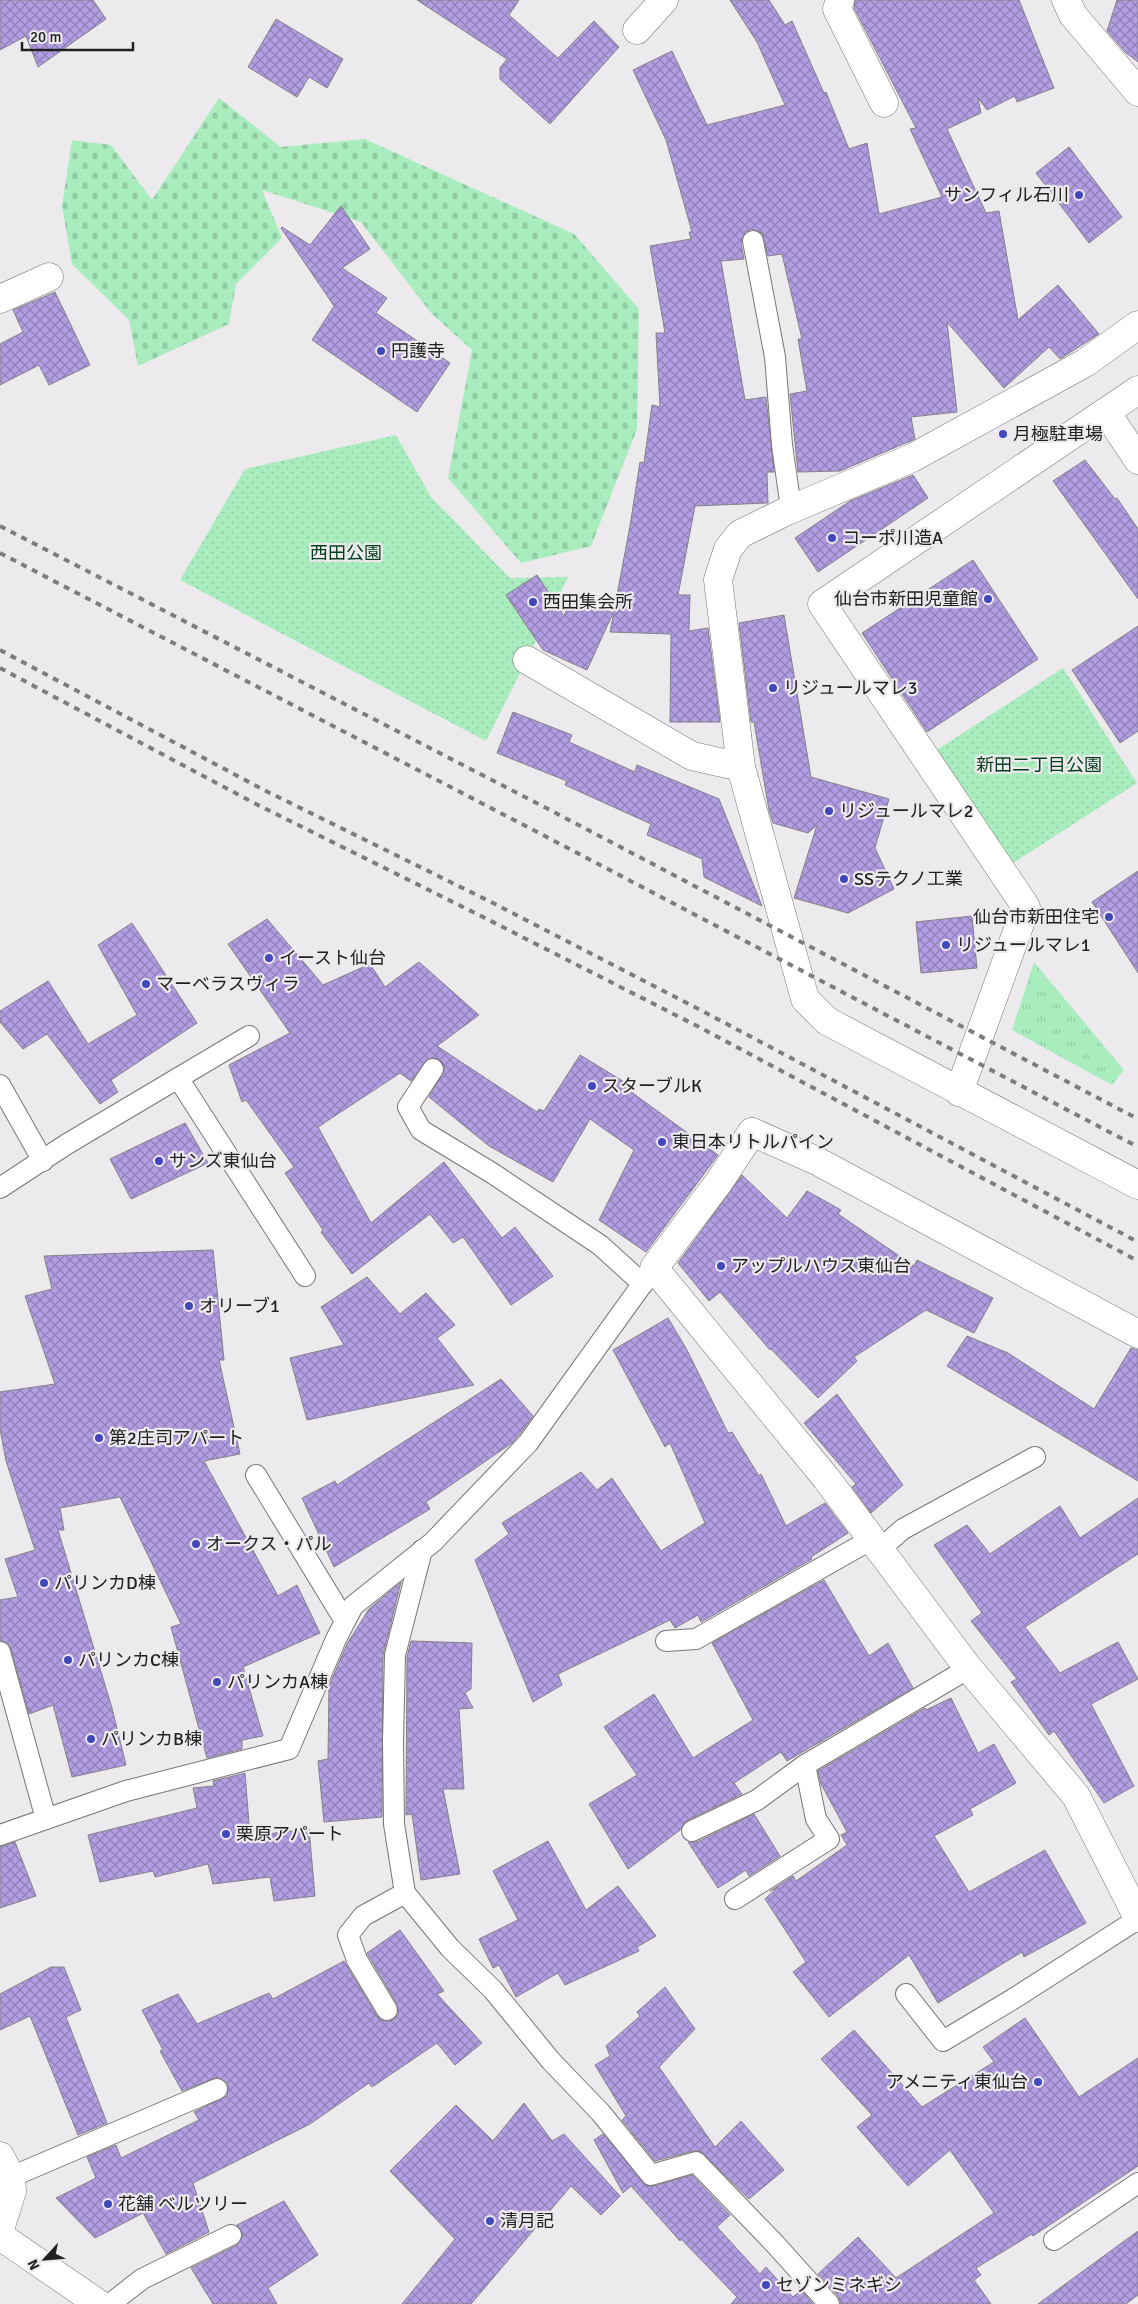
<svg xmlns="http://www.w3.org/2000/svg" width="1138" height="2304" font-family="Signika,'Noto Sans JP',sans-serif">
  <defs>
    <pattern id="grass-tufts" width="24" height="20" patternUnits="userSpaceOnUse" patternTransform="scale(1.25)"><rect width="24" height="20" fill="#a9edbe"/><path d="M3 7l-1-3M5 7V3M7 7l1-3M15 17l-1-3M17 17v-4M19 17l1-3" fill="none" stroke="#91cba3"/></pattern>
    <pattern id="cemetery-stones" width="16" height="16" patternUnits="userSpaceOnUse" patternTransform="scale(1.25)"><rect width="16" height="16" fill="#a9edbe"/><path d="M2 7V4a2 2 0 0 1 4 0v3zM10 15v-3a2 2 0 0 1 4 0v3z" fill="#91cba3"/></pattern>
    <pattern id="park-dots" width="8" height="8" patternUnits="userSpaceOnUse" patternTransform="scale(1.25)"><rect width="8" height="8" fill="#a9edbe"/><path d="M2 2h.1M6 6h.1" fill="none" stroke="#91cba3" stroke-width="1.8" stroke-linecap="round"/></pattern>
    <pattern id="building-cross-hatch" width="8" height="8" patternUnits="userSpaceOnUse" patternTransform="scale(1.25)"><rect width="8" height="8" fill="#b39ee3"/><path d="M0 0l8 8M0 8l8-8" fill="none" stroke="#9180b8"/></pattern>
  </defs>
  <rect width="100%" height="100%" fill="#edeaee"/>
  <polygon fill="url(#grass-tufts)" points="1034,962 1124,1070 1112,1085 1012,1030"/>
  <polygon fill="url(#cemetery-stones)" points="219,98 281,147 365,139 574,234 639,309 637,429 591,546 521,563 448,478 472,350 431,313 361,222 262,190 282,238 236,284 229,324 138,366 129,320 72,264 62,206 72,140 111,145 152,200"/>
  <g fill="url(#park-dots)">
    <polygon points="396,435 431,497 510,578 568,577 486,741 180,580 245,469"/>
    <polygon points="1063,668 1137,783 1007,867 932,753"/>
  </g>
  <g fill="url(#building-cross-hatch)" stroke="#838287">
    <polygon points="0,0 93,0 106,19 38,67 26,36 0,50"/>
    <polygon points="417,0 519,0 509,15 558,58 594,21 619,47 550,124 500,79 500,68 507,59"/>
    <polygon points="730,0 769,0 785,25 792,21 824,93 826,92 849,149 867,143 879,214 942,197 910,129 916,128 854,8 855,0 1019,0 1054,88 1017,102 1015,96 987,110 978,98 981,113 947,129 986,213 999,211 1018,320 1058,285 1099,334 1060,359 1049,347 1004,388 947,322 957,412 911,417 915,439 840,471 798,472 790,394 807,391 798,339 802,339 782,254 768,256 762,233 751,229 745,232 741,243 744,259 721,261 745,400 766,397 774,472 767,472 768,503 695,506 678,595 690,595 689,631 708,628 720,722 670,722 671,634 610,632 630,526 640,462 644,463 652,405 660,407 656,333 665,333 650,246 691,239 689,232 692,232 666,140 633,70 672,51 707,125 785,105 757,42"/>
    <polygon points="1117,0 1138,0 1138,62 1125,52 1107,31"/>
    <polygon points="276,19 343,59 327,88 309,77 297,97 248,67"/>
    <polygon points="1069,147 1122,217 1089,243 1036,173"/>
    <polygon points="341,206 370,249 342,268 387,298 376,313 450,363 417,412 312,340 334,306 281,228 282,227 310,245"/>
    <polygon points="55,292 90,365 49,385 39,365 0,385 0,344 23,332 13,310"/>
    <polygon points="1085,460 1115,499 1117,498 1138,529 1138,599 1053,481"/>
    <polygon points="913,475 928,498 818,572 795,538 850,501"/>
    <polygon points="973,560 1038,659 927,732 862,633"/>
    <polygon points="537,575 564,616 573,595 613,613 587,670 543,650 506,595"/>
    <polygon points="784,615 811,777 889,799 875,848 894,889 848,913 794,898 817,825 808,833 773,823 769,810 754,722 751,722 739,623"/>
    <polygon points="1138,626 1138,731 1120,743 1072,670"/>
    <polygon points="513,712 572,735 569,742 635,772 637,765 719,799 762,906 704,877 702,859 647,835 651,824 565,785 567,781 497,753"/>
    <polygon points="1138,871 1138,973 1092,902"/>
    <polygon points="972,916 977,968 921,973 916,922"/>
    <polygon points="267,919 323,985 370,964 385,987 419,962 479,1015 437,1046 537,1112 539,1109 544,1111 580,1055 626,1083 623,1086 718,1155 646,1252 599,1220 634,1150 590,1119 553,1182 489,1146 429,1097 445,1069 439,1059 428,1058 411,1081 400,1073 318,1127 371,1223 444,1162 502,1238 515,1227 553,1276 511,1305 463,1237 453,1243 430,1214 352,1274 321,1232 323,1230 285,1173 294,1167 246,1100 242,1102 229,1065 290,1033 228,944"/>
    <polygon points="132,923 197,1023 111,1080 118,1092 100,1104 47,1034 23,1049 0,1022 0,1011 48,981 88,1044 137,1015 98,945"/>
    <polygon points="185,1123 208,1163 131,1199 110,1159"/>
    <polygon points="742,1175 787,1218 807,1191 841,1210 838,1214 914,1266 917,1260 993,1298 974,1333 926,1310 854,1357 857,1361 818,1398 771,1349 770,1350 720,1292 709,1301 678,1263"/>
    <polygon points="213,1250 224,1360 219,1360 240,1454 204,1461 278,1596 297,1585 320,1633 243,1667 263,1736 242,1740 242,1749 207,1758 171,1627 181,1624 120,1497 60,1508 64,1530 58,1530 112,1708 126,1765 72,1777 53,1705 29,1714 11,1649 8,1643 0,1640 0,1600 18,1597 5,1559 35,1550 6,1461 0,1429 0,1392 55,1384 25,1296 52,1289 44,1256"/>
    <polygon points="367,1277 400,1314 426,1293 455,1325 437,1338 474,1385 307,1420 290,1358 344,1345 321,1307"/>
    <polygon points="668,1318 687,1350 728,1433 732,1432 759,1476 761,1474 786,1526 825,1503 848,1533 811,1557 812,1559 701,1622 698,1615 675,1628 670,1620 558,1674 562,1685 533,1702 475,1560 509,1534 502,1523 581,1472 597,1490 612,1478 661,1551 705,1523 670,1443 665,1447 613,1350"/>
    <polygon points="967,1336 1008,1353 1094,1409 1131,1348 1138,1350 1138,1481 947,1366"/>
    <polygon points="501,1379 533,1416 519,1435 512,1443 426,1502 430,1509 334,1567 302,1498 335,1481 337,1485"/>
    <polygon points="837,1394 903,1485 871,1513 852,1487 856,1484 804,1423"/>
    <polygon points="1138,1498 1138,1554 1025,1627 1060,1673 1118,1642 1138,1679 1091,1704 1134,1786 1104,1803 1054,1731 1049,1735 1011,1682 1017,1679 971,1621 982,1613 934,1545 967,1525 990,1554 1060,1506 1080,1538"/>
    <polygon points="824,1580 869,1656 888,1643 913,1688 787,1761 781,1752 734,1783 742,1794 686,1821 680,1830 628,1869 589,1804 637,1775 604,1727 654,1694 693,1758 753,1720 712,1643"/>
    <polygon points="401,1582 383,1655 382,1817 324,1822 318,1761 328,1759 329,1686 347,1644 369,1609"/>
    <polygon points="411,1641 472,1643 471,1689 465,1693 473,1708 459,1709 464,1789 443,1789 460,1874 421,1880 412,1814 406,1815 407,1657"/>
    <polygon points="951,1698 978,1753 994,1744 1016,1783 970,1809 973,1815 934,1836 969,1892 1045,1850 1086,1923 1024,1957 1022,1952 938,2003 909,1955 829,2017 793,1972 806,1962 765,1899 777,1888 770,1891 793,1876 796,1881 847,1845 841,1835 847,1832 821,1784 818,1771 925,1708 926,1710"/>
    <polygon points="245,1773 250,1836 309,1829 315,1896 274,1901 270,1877 213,1884 208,1864 155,1877 153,1871 100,1882 88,1835 197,1808 193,1788 214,1786 213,1781"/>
    <polygon points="754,1814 780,1856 749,1876 746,1870 718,1888 688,1842 697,1842"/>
    <polygon points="548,1841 586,1910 618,1886 656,1936 637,1947 639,1951 565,1985 558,1973 516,1997 499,1965 493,1968 479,1939 518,1920 493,1871"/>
    <polygon points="15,1842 36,1896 0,1908 0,1847"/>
    <polygon points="400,1930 444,1991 437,1994 482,2043 455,2065 437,2043 372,2087 369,2083 310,2124 193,2183 209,2232 166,2254 143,2213 95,2238 56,2198 96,2178 87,2157 116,2145 121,2158 199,2120 194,2112 227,2096 228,2084 218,2077 182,2091 160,2051 163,2050 142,2010 178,1994 197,2024 269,1993 273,1999 344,1961 377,2016 382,2021 393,2020 398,2015 397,2004 367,1953"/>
    <polygon points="51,1967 64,1967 81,2010 66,2017 107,2123 78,2135 30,2016 0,2030 0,1994"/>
    <polygon points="665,1987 695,2029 659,2067 715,2147 741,2121 784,2170 749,2199 700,2151 693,2151 655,2161 622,2120 626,2116 595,2065 610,2056 606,2046 640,2016 637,2012"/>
    <polygon points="1025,2018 1079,2097 1138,2058 1138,2166 1033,2236 1032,2234 976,2268 981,2275 974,2280 991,2304 841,2304 838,2296 818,2274 858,2237 896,2278 994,2213 950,2150 908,2186 857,2127 872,2115 821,2059 854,2030 922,2107 994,2062 983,2047"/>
    <polygon points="524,2103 552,2141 564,2134 620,2196 601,2215 571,2186 471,2304 402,2304 455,2239 390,2171 456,2105 493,2141"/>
    <polygon points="603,2134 647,2186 654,2186 692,2175 730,2215 717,2227 760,2274 766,2267 793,2297 801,2290 813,2304 731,2304 737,2297 681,2239 680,2241 631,2186 623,2193 594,2140"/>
    <polygon points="284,2201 318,2255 268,2288 277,2304 213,2304 191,2268 237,2245 243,2235 237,2225"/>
    <polygon points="1138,2231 1138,2295 1126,2304 1038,2304"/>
  </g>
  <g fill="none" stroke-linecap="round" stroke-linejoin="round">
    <g stroke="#787579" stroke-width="22">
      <g id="lane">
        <polyline points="753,241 775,357 782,445 791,508"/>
        <polyline points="433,1069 408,1107 421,1130 492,1173 600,1245 643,1284"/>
        <polyline points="178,1078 305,1276"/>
        <polyline points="0,1085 43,1161"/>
        <polyline points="0,1188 67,1144 249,1036"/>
        <polyline points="256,1475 345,1621"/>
        <polyline points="880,1549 903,1529 1035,1457"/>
        <polyline points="422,1550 395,1655 393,1741 394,1824 405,1893 450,1948 493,1990 551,2061 601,2113 651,2175 696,2162 775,2244 829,2304"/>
        <polyline points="666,1641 696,1639 872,1539"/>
        <polyline points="0,1652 46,1819"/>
        <polyline points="692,1831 757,1800 805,1765"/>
        <polyline points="0,1835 126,1791 289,1749 336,1639 353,1606 433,1542 528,1443 654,1268"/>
        <polyline points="735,1899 829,1839 816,1819 805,1765 971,1667"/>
        <polyline points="906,1994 943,2041 1013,1999 1138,1919"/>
        <polyline points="387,2010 357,1960 348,1935 363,1916 405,1893"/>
        <polyline points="11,2177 217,2089"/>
        <polyline points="1054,2240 1138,2183"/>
        <polyline points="110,2304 142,2279 231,2235"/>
      </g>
    </g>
    <g stroke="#787579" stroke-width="29">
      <g id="street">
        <polyline points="840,0 837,9 884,103"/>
        <polyline points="1066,0 1073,15 1138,92"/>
        <polyline points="637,30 664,0"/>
        <polyline points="0,299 49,277"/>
        <polyline points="1138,325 1085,363 912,458 787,511 740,534 728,549 718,580 741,767 805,999 827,1021 1138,1185"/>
        <polyline points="1106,412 1138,460"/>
        <polyline points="527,660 692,756 741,767"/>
        <polyline points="959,1092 1026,907 822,604 1138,390"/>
        <polyline points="752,1132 719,1182 654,1268 826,1478 966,1665 1076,1796 1138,1918"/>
        <polyline points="0,2156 11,2177 12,2191 0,2229"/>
      </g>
    </g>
    <g stroke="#787579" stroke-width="29">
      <polyline id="secondary" points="752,1132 817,1161 1138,1334"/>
    </g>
    <g stroke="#787579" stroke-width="29">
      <polyline id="primary" points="0,2236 99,2304"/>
    </g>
    <use href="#lane" stroke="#fff" stroke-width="20"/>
    <use href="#street" stroke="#fff" stroke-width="28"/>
    <use href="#secondary" stroke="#fff" stroke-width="28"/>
    <use href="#primary" stroke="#fff" stroke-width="28"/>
    <g stroke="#7e7c7f" stroke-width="4" stroke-dasharray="6 6" stroke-linecap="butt">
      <polyline points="0,526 550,810 1138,1119"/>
      <polyline points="0,553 541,834 1138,1147"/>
      <polyline points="0,650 264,790 491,902 708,1014 1138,1242"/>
      <polyline points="0,668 256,804 483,917 701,1028 1138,1261"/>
    </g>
  </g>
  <g fill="#4248bc" stroke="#edeaee" stroke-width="2">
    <circle cx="1079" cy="195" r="5"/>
    <circle cx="381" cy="351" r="5"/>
    <circle cx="1003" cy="434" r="5"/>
    <circle cx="832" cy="538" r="5"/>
    <circle cx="988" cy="599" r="5"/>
    <circle cx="533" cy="602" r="5"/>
    <circle cx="773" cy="688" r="5"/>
    <circle cx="829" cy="811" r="5"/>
    <circle cx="844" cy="879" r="5"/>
    <circle cx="1109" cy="917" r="5"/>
    <circle cx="946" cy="945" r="5"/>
    <circle cx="269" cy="958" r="5"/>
    <circle cx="146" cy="984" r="5"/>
    <circle cx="592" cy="1086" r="5"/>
    <circle cx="662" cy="1142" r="5"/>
    <circle cx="159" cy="1161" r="5"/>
    <circle cx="721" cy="1266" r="5"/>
    <circle cx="189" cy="1306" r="5"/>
    <circle cx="99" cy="1438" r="5"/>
    <circle cx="196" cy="1544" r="5"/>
    <circle cx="44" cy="1583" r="5"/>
    <circle cx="68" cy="1660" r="5"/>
    <circle cx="217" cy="1682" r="5"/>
    <circle cx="91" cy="1739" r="5"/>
    <circle cx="226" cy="1834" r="5"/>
    <circle cx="1038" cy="2082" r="5"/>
    <circle cx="108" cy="2204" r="5"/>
    <circle cx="490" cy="2221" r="5"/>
    <circle cx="766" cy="2285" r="5"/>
  </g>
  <g text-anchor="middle" stroke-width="4.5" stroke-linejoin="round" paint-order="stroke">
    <g font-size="18" fill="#212022" stroke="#edeaee" text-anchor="start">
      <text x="1069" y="201" text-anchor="end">サンフィル石川</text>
      <text x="391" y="357">円護寺</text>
      <text x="1013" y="440">月極駐車場</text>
      <text x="842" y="544">コーポ川造A</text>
      <text x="978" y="605" text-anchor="end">仙台市新田児童館</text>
      <text x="543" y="608">西田集会所</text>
      <text x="783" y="694">リジュールマレ3</text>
      <text x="839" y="817">リジュールマレ2</text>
      <text x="854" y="885">SSテクノ工業</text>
      <text x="1099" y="923" text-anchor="end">仙台市新田住宅</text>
      <text x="956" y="951">リジュールマレ1</text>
      <text x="279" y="964">イースト仙台</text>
      <text x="156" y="990">マーベラスヴィラ</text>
      <text x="602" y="1092">スターブルK</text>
      <text x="672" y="1148">東日本リトルパイン</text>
      <text x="169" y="1167">サンズ東仙台</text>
      <text x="731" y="1272">アップルハウス東仙台</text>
      <text x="199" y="1312">オリーブ1</text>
      <text x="109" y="1444">第2庄司アパート</text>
      <text x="206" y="1550">オークス・パル</text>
      <text x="54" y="1589">パリンカD棟</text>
      <text x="78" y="1666">パリンカC棟</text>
      <text x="227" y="1688">パリンカA棟</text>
      <text x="101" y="1745">パリンカB棟</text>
      <text x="236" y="1840">栗原アパート</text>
      <text x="1028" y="2088" text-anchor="end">アメニティ東仙台</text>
      <text x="118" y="2210">花舗 ベルツリー</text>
      <text x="500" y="2227">清月記</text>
      <text x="776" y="2291">セゾンミネギシ</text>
    </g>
    <g font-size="18" fill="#033e1f" stroke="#edeaee">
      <text x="346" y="559">西田公園</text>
      <text x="1039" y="771">新田二丁目公園</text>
    </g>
  </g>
  <g transform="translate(45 2259) rotate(244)" stroke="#edeaee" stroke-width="4" paint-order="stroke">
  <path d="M0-4L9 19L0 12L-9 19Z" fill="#212022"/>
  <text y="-8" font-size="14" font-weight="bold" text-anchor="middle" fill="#212022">N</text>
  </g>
  <path d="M22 42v8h111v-8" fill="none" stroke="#212022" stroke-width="2.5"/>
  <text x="30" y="42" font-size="15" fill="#212022" stroke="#edeaee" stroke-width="4" paint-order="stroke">20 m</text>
</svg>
